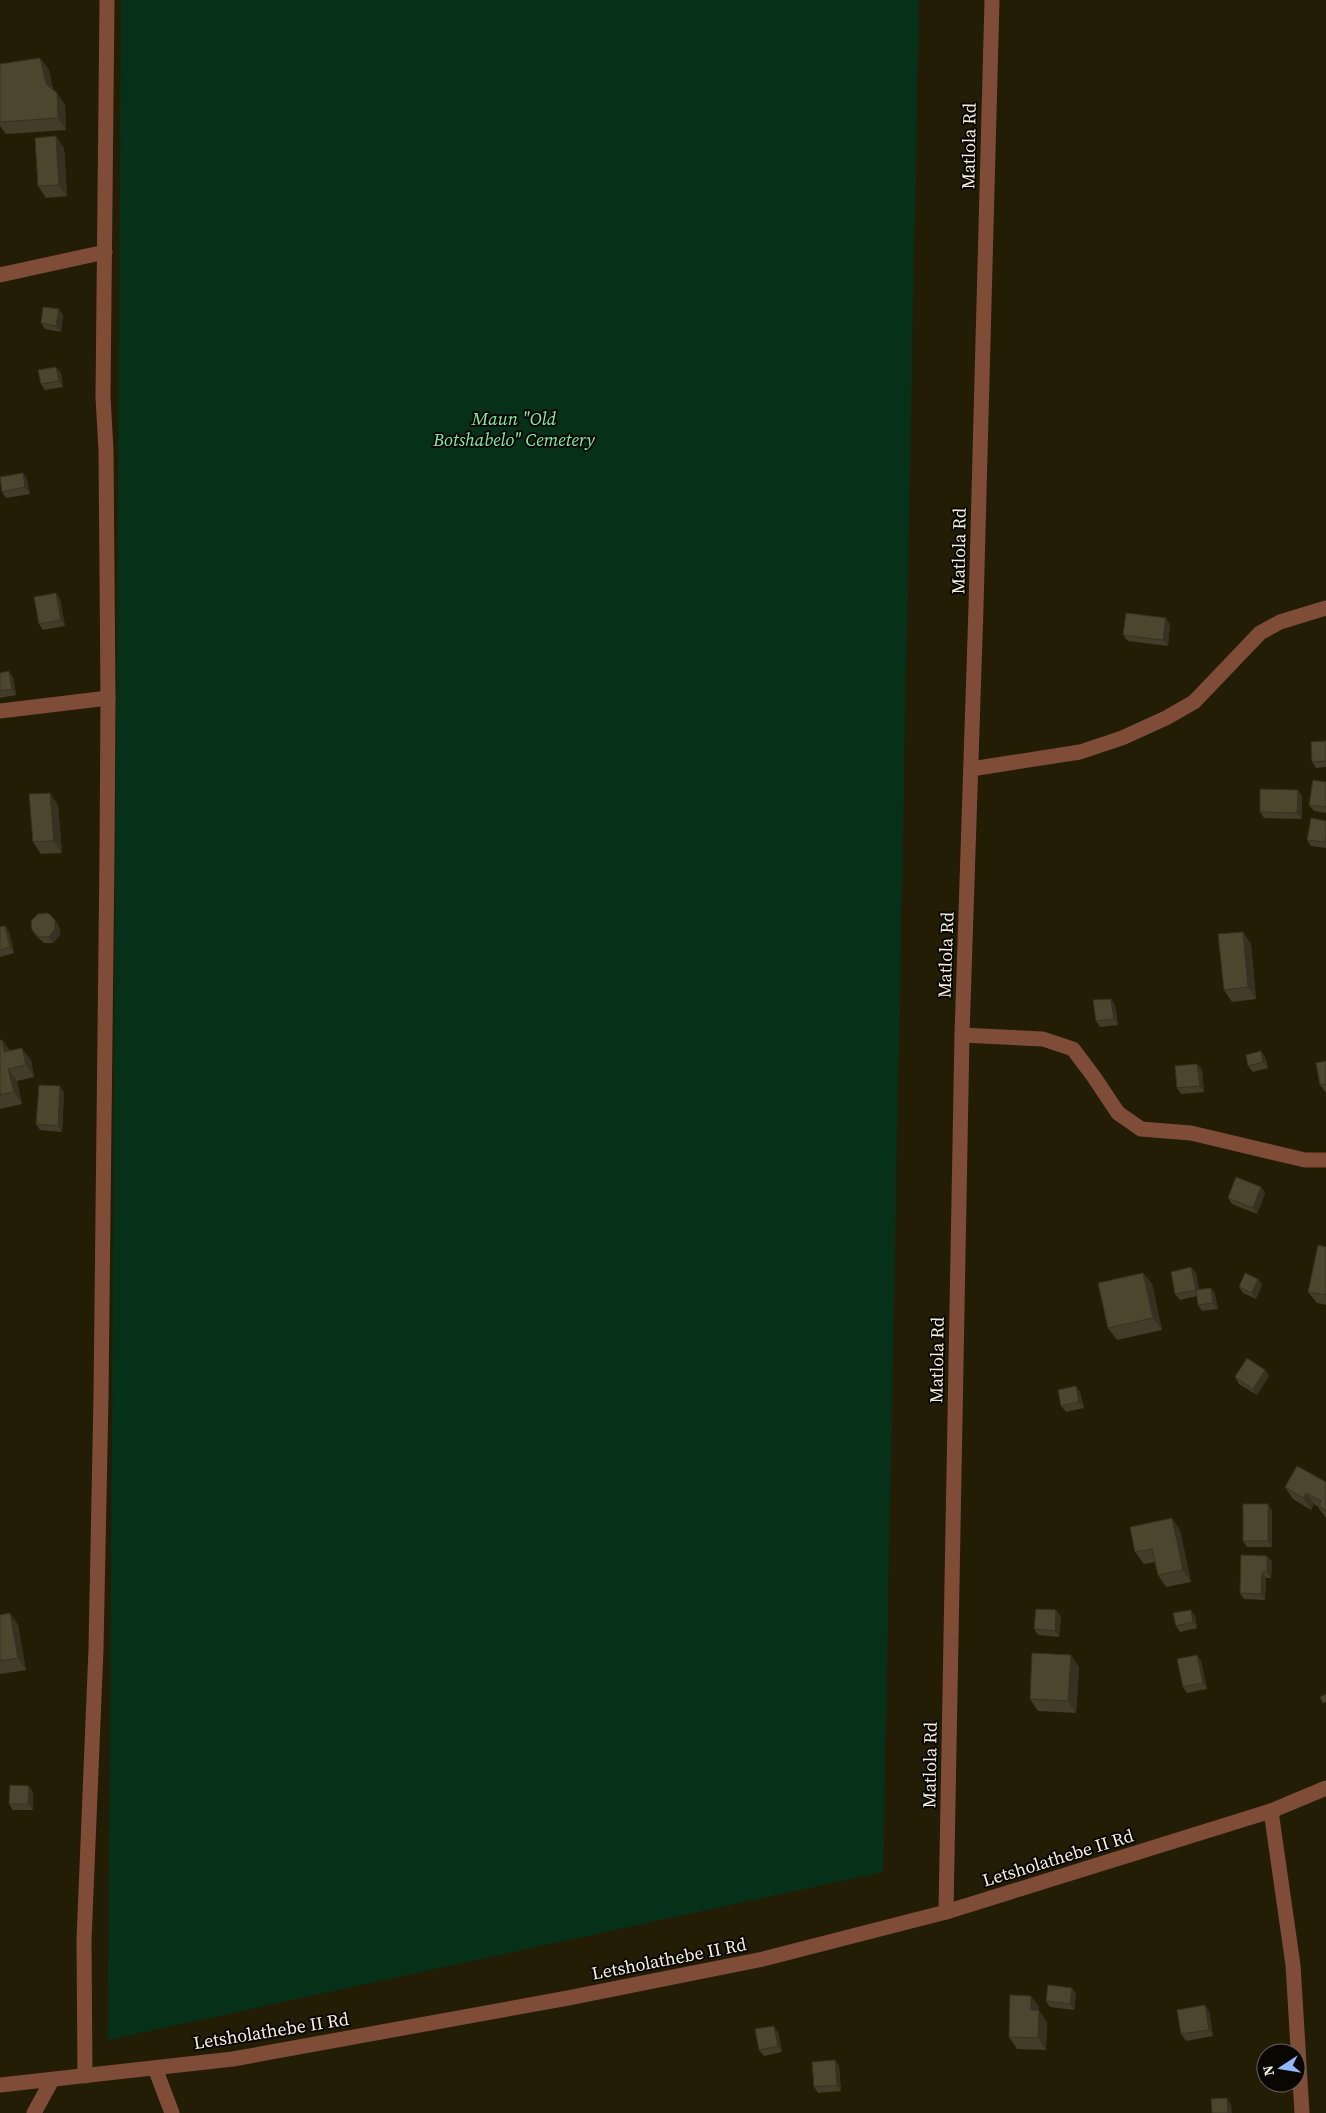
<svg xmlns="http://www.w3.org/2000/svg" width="1326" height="2113" font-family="'Source Serif 4',serif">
  <rect width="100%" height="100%" fill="#231d06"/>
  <polygon fill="#063018" points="121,0 919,0 883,1872 108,2040"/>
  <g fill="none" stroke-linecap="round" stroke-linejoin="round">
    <g stroke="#7f4d37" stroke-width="15">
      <polyline points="0,275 105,252"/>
      <polyline points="0,711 108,698"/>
      <polyline points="971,769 1080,752 1122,738 1166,718 1194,702 1260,633 1280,622 1326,608"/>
      <polyline points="962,1035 1043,1039 1073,1049 1094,1077 1118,1113 1141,1129 1191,1133 1305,1160 1326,1160"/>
      <polyline points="1271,1811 1293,1965 1302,2113"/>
      <polyline points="946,1912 962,1035 976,607 992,0"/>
      <polyline points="155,2068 172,2113"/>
      <polyline points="85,2076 84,1940 96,1649 101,1396 107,853 108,698 106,450 103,397 107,0"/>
      <polyline points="0,2085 233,2059 568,1998 763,1959 946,1912 1271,1811 1326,1788"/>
      <polyline points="34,2113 52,2080"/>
    </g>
  </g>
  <g fill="#423c28">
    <polygon points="40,58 49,70 53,89 65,105 66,130 6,134 0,126 0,64"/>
    <polygon points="64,148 67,196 46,198 38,186"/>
    <polygon points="63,315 61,332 45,329 41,323"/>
    <polygon points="56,367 61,373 63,387 45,390 41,384"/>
    <polygon points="27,479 30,494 6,498 2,492"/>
    <polygon points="60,599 65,626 43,630 39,624"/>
    <polygon points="1170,624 1168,646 1128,641 1123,635"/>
    <polygon points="0,673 13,677 16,695 0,698"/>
    <polygon points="1326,741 1326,767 1316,768 1312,762"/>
    <polygon points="1326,782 1326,813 1314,811 1309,805"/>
    <polygon points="1302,796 1302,819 1264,818 1260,812"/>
    <polygon points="58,805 62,853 41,854 33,842"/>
    <polygon points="1326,821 1326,848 1311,846 1307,840"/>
    <polygon points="55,920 59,926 60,935 53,943 44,943 36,936 32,930"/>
    <polygon points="5,926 9,932 14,953 0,957 0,927"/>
    <polygon points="1243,932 1251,944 1256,999 1232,1002 1224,990"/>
    <polygon points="1115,1005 1118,1025 1100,1027 1096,1021"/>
    <polygon points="0,1040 2,1040 10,1051 31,1060 34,1077 17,1081 22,1104 0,1109"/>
    <polygon points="1261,1051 1265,1057 1268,1068 1253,1072 1248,1066"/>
    <polygon points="1326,1061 1326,1093 1320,1085"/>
    <polygon points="1197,1064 1202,1070 1204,1092 1181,1094 1177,1088"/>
    <polygon points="60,1086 64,1093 62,1132 40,1130 36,1124"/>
    <polygon points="1261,1187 1265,1193 1257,1214 1232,1204 1228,1198"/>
    <polygon points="1326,1247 1326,1305 1317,1303 1308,1292"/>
    <polygon points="1143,1273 1152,1284 1162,1330 1117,1340 1108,1328"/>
    <polygon points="1196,1273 1199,1289 1211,1288 1215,1294 1218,1309 1202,1311 1198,1305 1197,1296 1180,1300 1175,1294"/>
    <polygon points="1258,1279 1262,1285 1256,1299 1243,1293 1239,1287"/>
    <polygon points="1265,1370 1269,1376 1257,1395 1239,1384 1235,1377"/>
    <polygon points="1080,1392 1084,1408 1066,1412 1061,1406"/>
    <polygon points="1326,1482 1326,1518 1318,1507 1314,1504 1311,1510 1293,1499 1285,1487"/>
    <polygon points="1272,1510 1272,1547 1247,1547 1243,1541"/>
    <polygon points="1180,1530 1191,1582 1166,1587 1158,1575 1155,1562 1144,1564 1135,1552"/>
    <polygon points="1267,1556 1272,1562 1271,1578 1266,1578 1265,1600 1244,1599 1240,1593"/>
    <polygon points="10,1613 18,1625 26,1670 0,1674 0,1615"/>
    <polygon points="1061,1616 1059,1637 1038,1635 1034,1629"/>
    <polygon points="1195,1616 1197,1628 1180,1632 1176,1626"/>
    <polygon points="1197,1655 1201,1661 1207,1689 1187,1693 1183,1687"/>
    <polygon points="1079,1667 1076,1713 1038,1711 1030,1699"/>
    <polygon points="33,1792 33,1810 13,1810 9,1804"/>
    <polygon points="1076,1994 1074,2010 1050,2007 1046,2001"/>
    <polygon points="1031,1996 1039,2007 1039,2011 1047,2022 1046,2050 1017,2049 1009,2037"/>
    <polygon points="1209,2011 1213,2036 1186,2041 1181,2034"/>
    <polygon points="778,2032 782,2052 764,2056 759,2050"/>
    <polygon points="835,2060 839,2066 841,2091 818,2093 814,2087"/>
  </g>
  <g fill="#363120">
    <polygon points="40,58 49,70 54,96 46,84"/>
    <polygon points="57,93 65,105 66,130 58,118"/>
    <polygon points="56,136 64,148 67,196 59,185"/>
    <polygon points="59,309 63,315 61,332 56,326"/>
    <polygon points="56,367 61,373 63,387 59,381"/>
    <polygon points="23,473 27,479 30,494 25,487"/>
    <polygon points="56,593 60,599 65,626 61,620"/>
    <polygon points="1166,618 1170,624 1168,646 1163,640"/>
    <polygon points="9,671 13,677 16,695 12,689"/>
    <polygon points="1298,790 1302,796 1302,819 1297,813"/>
    <polygon points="50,793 58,805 62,853 54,841"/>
    <polygon points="55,920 59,926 60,935 53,943 49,937"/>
    <polygon points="5,926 9,932 14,953 10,947"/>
    <polygon points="1243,932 1251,944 1256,999 1248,987"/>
    <polygon points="1111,999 1115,1005 1118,1025 1114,1019"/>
    <polygon points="2,1040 10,1052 4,1052"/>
    <polygon points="22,1048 31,1060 34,1077 26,1065"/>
    <polygon points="1261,1051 1265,1057 1268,1068 1263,1062"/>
    <polygon points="1197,1064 1202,1070 1204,1092 1200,1086"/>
    <polygon points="8,1069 17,1081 22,1104 14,1092"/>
    <polygon points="60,1086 64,1093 62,1132 58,1126"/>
    <polygon points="1261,1187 1265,1193 1257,1214 1253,1208"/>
    <polygon points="1191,1267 1196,1273 1200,1296 1196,1290"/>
    <polygon points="1143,1273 1152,1284 1162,1330 1153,1318"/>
    <polygon points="1258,1279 1262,1285 1256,1299 1252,1293"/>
    <polygon points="1211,1288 1215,1294 1218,1309 1213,1303"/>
    <polygon points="1265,1370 1269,1376 1257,1395 1253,1389"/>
    <polygon points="1076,1386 1080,1392 1084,1408 1079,1402"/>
    <polygon points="1306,1493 1314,1504 1311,1510 1303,1498"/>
    <polygon points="1268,1504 1272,1510 1272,1547 1268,1541"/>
    <polygon points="1172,1518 1180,1530 1191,1582 1183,1570"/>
    <polygon points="1267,1556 1272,1562 1271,1578 1267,1572"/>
    <polygon points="1262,1572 1266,1578 1265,1600 1261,1594"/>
    <polygon points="1056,1610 1061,1616 1059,1637 1055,1631"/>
    <polygon points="1191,1610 1195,1616 1197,1628 1193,1622"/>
    <polygon points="10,1613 18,1625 26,1670 18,1658"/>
    <polygon points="1071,1655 1079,1667 1076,1713 1068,1701"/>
    <polygon points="1197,1655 1201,1661 1207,1689 1203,1683"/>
    <polygon points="29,1786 33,1792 33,1810 28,1804"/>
    <polygon points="1072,1988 1076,1994 1074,2010 1070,2004"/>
    <polygon points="1031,1996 1039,2007 1039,2011 1047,2022 1046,2050 1038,2038 1031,2010"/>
    <polygon points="1205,2005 1209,2011 1213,2036 1209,2030"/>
    <polygon points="774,2026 778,2032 782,2052 778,2046"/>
    <polygon points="835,2060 839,2066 841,2091 837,2085"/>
    <polygon points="1227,2098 1231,2104 1232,2113 1228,2113"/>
  </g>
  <g fill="#4d462e" stroke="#363120">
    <polygon points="40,58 46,84 57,93 58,118 0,122 0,64"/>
    <polygon points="56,136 59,185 38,186 35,138"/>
    <polygon points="43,307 59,309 56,326 41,323"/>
    <polygon points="56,367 59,381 41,384 38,370"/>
    <polygon points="23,473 25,487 2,492 0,477"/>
    <polygon points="56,593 61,620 39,624 34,597"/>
    <polygon points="1126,613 1166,618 1163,640 1123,635"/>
    <polygon points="9,671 12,689 0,691 0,673"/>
    <polygon points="1326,741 1326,761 1312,762 1311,742"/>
    <polygon points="1313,780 1326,782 1326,807 1309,805"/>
    <polygon points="1260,789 1298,790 1297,813 1260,812"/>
    <polygon points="50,793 54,841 33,842 29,794"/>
    <polygon points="1311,818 1326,821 1326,836 1325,842 1307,840"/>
    <polygon points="48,913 55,920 55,929 49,937 39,937 32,930 31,921 38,914"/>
    <polygon points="5,926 10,947 0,950 0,927"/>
    <polygon points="1243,932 1248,987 1224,990 1218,934"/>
    <polygon points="1111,999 1114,1019 1096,1021 1093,1000"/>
    <polygon points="0,1040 2,1040 4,1052 22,1048 26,1065 8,1069 14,1092 0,1095"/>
    <polygon points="1261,1051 1263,1062 1248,1066 1246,1055"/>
    <polygon points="1326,1061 1326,1084 1320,1085 1316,1063"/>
    <polygon points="1197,1064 1200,1086 1177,1088 1175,1066"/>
    <polygon points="39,1085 60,1086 58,1126 36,1124"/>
    <polygon points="1236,1177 1261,1187 1253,1208 1228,1198"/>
    <polygon points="1318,1245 1326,1247 1326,1291 1325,1295 1308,1292"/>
    <polygon points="1191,1267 1196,1290 1175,1294 1171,1272"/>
    <polygon points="1143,1273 1153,1318 1108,1328 1098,1283"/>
    <polygon points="1245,1273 1258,1279 1252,1293 1239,1287"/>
    <polygon points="1211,1288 1213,1303 1198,1305 1196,1290"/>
    <polygon points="1247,1358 1265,1370 1253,1389 1235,1377"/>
    <polygon points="1076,1386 1079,1402 1061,1406 1058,1390"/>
    <polygon points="1297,1466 1326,1482 1326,1511 1318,1506 1321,1501 1306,1493 1303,1498 1285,1487"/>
    <rect x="1243" y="1504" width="25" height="37"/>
    <polygon points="1172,1518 1183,1570 1158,1575 1152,1549 1135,1552 1130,1527"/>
    <polygon points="1241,1555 1267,1556 1267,1572 1262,1572 1261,1594 1240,1593"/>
    <polygon points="1036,1609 1056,1610 1055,1631 1034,1629"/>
    <polygon points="1191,1610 1193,1622 1176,1626 1173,1613"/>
    <polygon points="10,1613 18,1658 0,1661 0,1615"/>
    <polygon points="1032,1653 1071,1655 1068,1701 1030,1699"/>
    <polygon points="1197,1655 1203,1683 1183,1687 1177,1659"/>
    <polygon points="1326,1694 1326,1702 1323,1703 1320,1697"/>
    <polygon points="10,1785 29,1786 28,1804 9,1804"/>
    <polygon points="1048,1985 1072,1988 1070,2004 1046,2001"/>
    <polygon points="1010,1995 1031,1996 1031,2010 1039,2010 1038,2038 1009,2037"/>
    <polygon points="1205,2005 1209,2030 1181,2034 1177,2010"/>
    <polygon points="774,2026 778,2046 759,2050 755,2029"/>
    <polygon points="835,2060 837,2085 814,2087 812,2062"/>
    <polygon points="1227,2098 1228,2113 1212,2113 1211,2099"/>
  </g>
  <g text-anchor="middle" stroke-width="4" stroke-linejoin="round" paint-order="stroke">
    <g font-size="18" fill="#f3efe1" stroke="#0a0702">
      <text transform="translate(969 146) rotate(-89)" y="6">Matlola Rd</text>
      <text transform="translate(959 551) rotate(-89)" y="6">Matlola Rd</text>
      <text transform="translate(946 955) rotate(-88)" y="6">Matlola Rd</text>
      <text transform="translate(937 1360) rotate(-89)" y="6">Matlola Rd</text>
      <text transform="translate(930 1765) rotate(-89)" y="6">Matlola Rd</text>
      <text transform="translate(1058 1858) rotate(-17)" y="6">Letsholathebe II Rd</text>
      <text transform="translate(669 1959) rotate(-11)" y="6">Letsholathebe II Rd</text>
      <text transform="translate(271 2031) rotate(-9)" y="6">Letsholathebe II Rd</text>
    </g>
    <g font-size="18" font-style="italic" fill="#81eba6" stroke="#0a0702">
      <text x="514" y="425">Maun "Old<tspan x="514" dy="21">Botshabelo" Cemetery</tspan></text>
    </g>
  </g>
  <g transform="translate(1281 2068) rotate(258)"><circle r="24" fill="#0a0702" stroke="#67645b"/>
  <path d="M0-4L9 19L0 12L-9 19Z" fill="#93b7fd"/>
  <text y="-8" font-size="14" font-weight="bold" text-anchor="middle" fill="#f3efe1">N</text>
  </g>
</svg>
